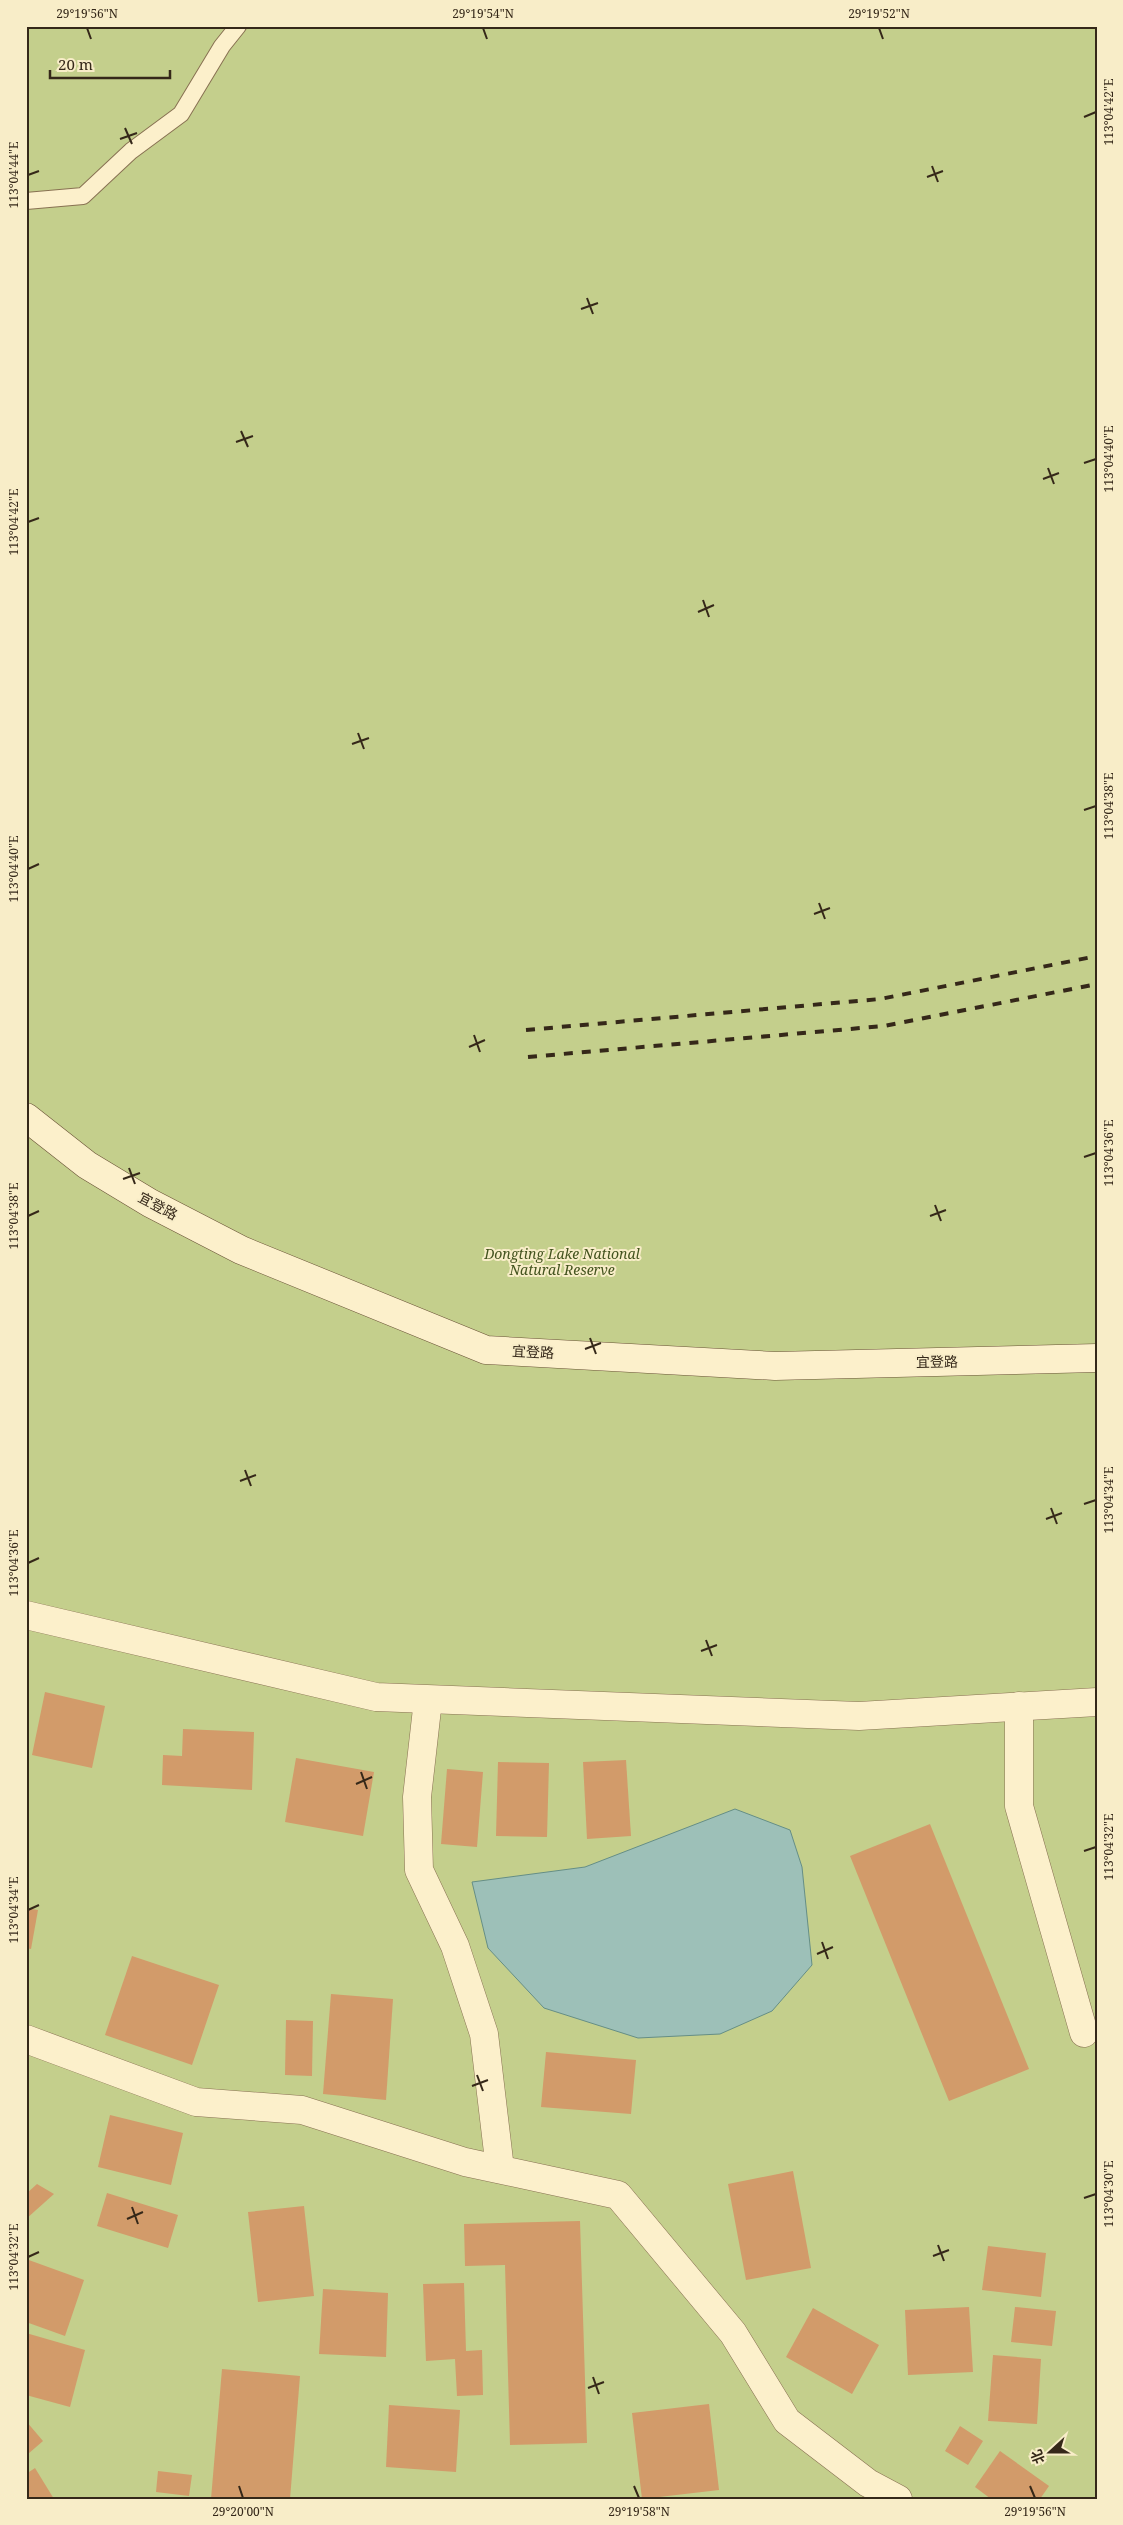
<svg xmlns="http://www.w3.org/2000/svg" width="1123" height="2525" font-family="'Noto Serif','Noto Sans SC',serif">
  <rect width="100%" height="100%" fill="#f1e3b8"/>
  <rect fill="#c4cf8c" x="26" y="26" width="1071" height="2473"/>
  <polygon fill="#9dc0b8" stroke="#658e86" points="735,1809 790,1830 802,1867 812,1965 772,2011 720,2034 638,2038 544,2008 488,1948 472,1882 585,1867"/>
  <g fill="#d29b6a">
    <polygon points="45,1692 105,1706 92,1768 32,1755"/>
    <polygon points="183,1729 254,1732 252,1790 162,1785 163,1755 182,1756"/>
    <polygon points="296,1758 374,1772 363,1836 285,1822"/>
    <polygon points="626,1760 631,1836 587,1839 583,1762"/>
    <polygon points="498,1762 549,1763 547,1837 496,1836"/>
    <polygon points="447,1769 483,1772 477,1847 441,1844"/>
    <polygon points="930,1824 1029,2069 949,2101 850,1856"/>
    <polygon points="26,1908 38,1910 31,1949 26,1948"/>
    <polygon points="132,1956 219,1985 192,2065 105,2035"/>
    <polygon points="331,1994 393,1999 386,2100 323,2094"/>
    <polygon points="286,2020 313,2021 312,2076 285,2075"/>
    <polygon points="546,2052 636,2060 631,2114 541,2107"/>
    <polygon points="110,2115 183,2133 171,2185 98,2167"/>
    <polygon points="793,2171 811,2268 746,2280 728,2184"/>
    <polygon points="37,2184 54,2194 26,2219 26,2194"/>
    <polygon points="107,2193 178,2215 168,2248 97,2226"/>
    <polygon points="304,2206 314,2296 258,2302 248,2212"/>
    <polygon points="580,2221 587,2443 510,2445 505,2265 465,2266 464,2224"/>
    <polygon points="988,2246 1046,2253 1041,2297 982,2290"/>
    <polygon points="26,2259 84,2280 65,2336 26,2322"/>
    <polygon points="464,2283 466,2351 482,2350 483,2395 457,2396 455,2359 426,2361 423,2284"/>
    <polygon points="323,2289 388,2293 386,2357 319,2354"/>
    <polygon points="969,2307 973,2372 908,2375 905,2310"/>
    <polygon points="1015,2307 1056,2311 1052,2346 1011,2342"/>
    <polygon points="813,2308 879,2345 852,2394 786,2357"/>
    <polygon points="26,2333 85,2350 70,2407 26,2395"/>
    <polygon points="993,2355 1041,2359 1037,2424 988,2421"/>
    <polygon points="222,2369 300,2376 290,2499 211,2499"/>
    <polygon points="709,2404 719,2490 642,2499 632,2413"/>
    <polygon points="389,2405 460,2410 456,2472 386,2467"/>
    <polygon points="26,2421 43,2441 28,2454 26,2452"/>
    <polygon points="960,2426 983,2441 968,2465 945,2451"/>
    <polygon points="1000,2451 1049,2486 1040,2499 991,2499 975,2487"/>
    <polygon points="35,2468 54,2499 26,2499 26,2474"/>
    <polygon points="158,2471 192,2475 189,2496 156,2492"/>
  </g>
  <g fill="none" stroke-linecap="round" stroke-linejoin="round">
    <g stroke="#887152" stroke-width="18">
      <polyline id="lane" points="26,201 83,196 131,151 181,114 222,46 238,26"/>
    </g>
    <g stroke="#887152" stroke-width="29">
      <g id="street">
        <polyline points="26,1615 376,1697 859,1716 1097,1702"/>
        <polyline points="428,1700 417,1797 419,1870 455,1946 484,2034 500,2169"/>
        <polyline points="1019,1706 1019,1806 1084,2033"/>
        <polyline points="26,2039 196,2102 302,2110 465,2162 618,2195 733,2333 787,2421 868,2483 898,2499"/>
      </g>
    </g>
    <g stroke="#695236" stroke-width="29">
      <polyline id="secondary" points="26,1117 87,1165 150,1203 241,1250 486,1350 775,1366 1097,1358"/>
    </g>
    <use href="#lane" stroke="#fcf0cb" stroke-width="16"/>
    <use href="#street" stroke="#fcf0cb" stroke-width="28"/>
    <use href="#secondary" stroke="#fcf0cb" stroke-width="28"/>
    <g stroke="#352819" stroke-width="4" stroke-dasharray="9 9" stroke-linecap="butt">
      <polyline points="526,1030 880,999 1097,956"/>
      <polyline points="528,1057 884,1026 1097,984"/>
    </g>
  </g>
  <path fill="none" stroke="#352819" stroke-width="2" d="M87 28 91 39M483 28 487 39M879 28 883 39M1084 117 1096 112M125 128 132 144M120 139 137 133M932 166 938 182M28 175 39 171M927 177 943 171M587 298 593 314M581 309 598 303M241 431 248 447M236 442 253 436M1084 463 1096 459M1048 468 1054 484M1043 479 1059 473M28 522 39 518M703 600 709 617M698 612 714 605M358 733 364 749M352 744 369 738M1084 810 1096 806M28 869 39 864M819 903 825 919M814 914 830 908M474 1035 480 1052M469 1047 485 1040M1084 1157 1096 1153M129 1168 135 1184M123 1179 140 1173M935 1205 941 1221M28 1216 39 1211M930 1216 946 1210M590 1338 596 1354M585 1349 601 1343M245 1470 251 1486M240 1481 256 1475M1084 1504 1096 1500M1051 1508 1057 1524M1046 1519 1062 1513M28 1563 39 1558M706 1640 712 1656M701 1651 717 1645M361 1772 367 1789M356 1784 372 1777M1084 1851 1096 1847M28 1910 39 1905M822 1942 828 1959M817 1954 833 1947M477 2075 483 2091M472 2086 488 2080M1084 2198 1096 2194M132 2207 138 2224M127 2219 143 2212M938 2245 944 2261M933 2256 949 2250M28 2257 39 2252M593 2377 599 2394M588 2388 604 2382M239 2486 243 2498M634 2486 639 2498M1030 2486 1035 2498"/>
  <g text-anchor="middle" stroke-width="4" stroke-linejoin="round" paint-order="stroke">
    <g font-size="14" fill="#352819" stroke="#f8edc8">
      <text transform="translate(158 1206) rotate(28)" y="5">宜登路</text>
      <text transform="translate(533 1352) rotate(3)" y="5">宜登路</text>
      <text transform="translate(937 1362) rotate(-1)" y="5">宜登路</text>
    </g>
    <g font-size="14" font-style="italic" fill="#43531e" stroke="#f8edc8">
      <text x="562" y="1259">Dongting Lake National<tspan x="562" dy="16">Natural Reserve</tspan></text>
    </g>
  </g>
  <rect width="1123" height="2525" fill="none" stroke="#f8edc8" stroke-width="55"/>
  <g transform="translate(1050 2452) rotate(249)" stroke="#f8edc8" stroke-width="4" paint-order="stroke">
  <path d="M0-4L9 19L0 12L-9 19Z" fill="#352819"/>
  <text y="-8" font-size="14" font-weight="bold" text-anchor="middle" fill="#352819">北</text>
  </g>
  <path d="M50 70v8h120v-8" fill="none" stroke="#352819" stroke-width="2.5"/>
  <text x="58" y="70" font-size="15" fill="#352819" stroke="#f8edc8" stroke-width="4" paint-order="stroke">20 m</text>
  <rect x="28" y="28" width="1068" height="2470" fill="none" stroke="#352819" stroke-width="2"/>
  <g font-size="12" text-anchor="middle" fill="#352819">
    <text x="87" y="18">29°19'56"N</text>
    <text x="483" y="18">29°19'54"N</text>
    <text x="879" y="18">29°19'52"N</text>
    <text transform="translate(1109 112) rotate(-90)" y="4">113°04'42"E</text>
    <text transform="translate(14 175) rotate(-90)" y="4">113°04'44"E</text>
    <text transform="translate(1109 459) rotate(-90)" y="4">113°04'40"E</text>
    <text transform="translate(14 522) rotate(-90)" y="4">113°04'42"E</text>
    <text transform="translate(1109 806) rotate(-90)" y="4">113°04'38"E</text>
    <text transform="translate(14 869) rotate(-90)" y="4">113°04'40"E</text>
    <text transform="translate(1109 1153) rotate(-90)" y="4">113°04'36"E</text>
    <text transform="translate(14 1216) rotate(-90)" y="4">113°04'38"E</text>
    <text transform="translate(1109 1500) rotate(-90)" y="4">113°04'34"E</text>
    <text transform="translate(14 1563) rotate(-90)" y="4">113°04'36"E</text>
    <text transform="translate(1109 1847) rotate(-90)" y="4">113°04'32"E</text>
    <text transform="translate(14 1910) rotate(-90)" y="4">113°04'34"E</text>
    <text transform="translate(1109 2194) rotate(-90)" y="4">113°04'30"E</text>
    <text transform="translate(14 2257) rotate(-90)" y="4">113°04'32"E</text>
    <text x="243" y="2516">29°20'00"N</text>
    <text x="639" y="2516">29°19'58"N</text>
    <text x="1035" y="2516">29°19'56"N</text>
  </g>
</svg>
